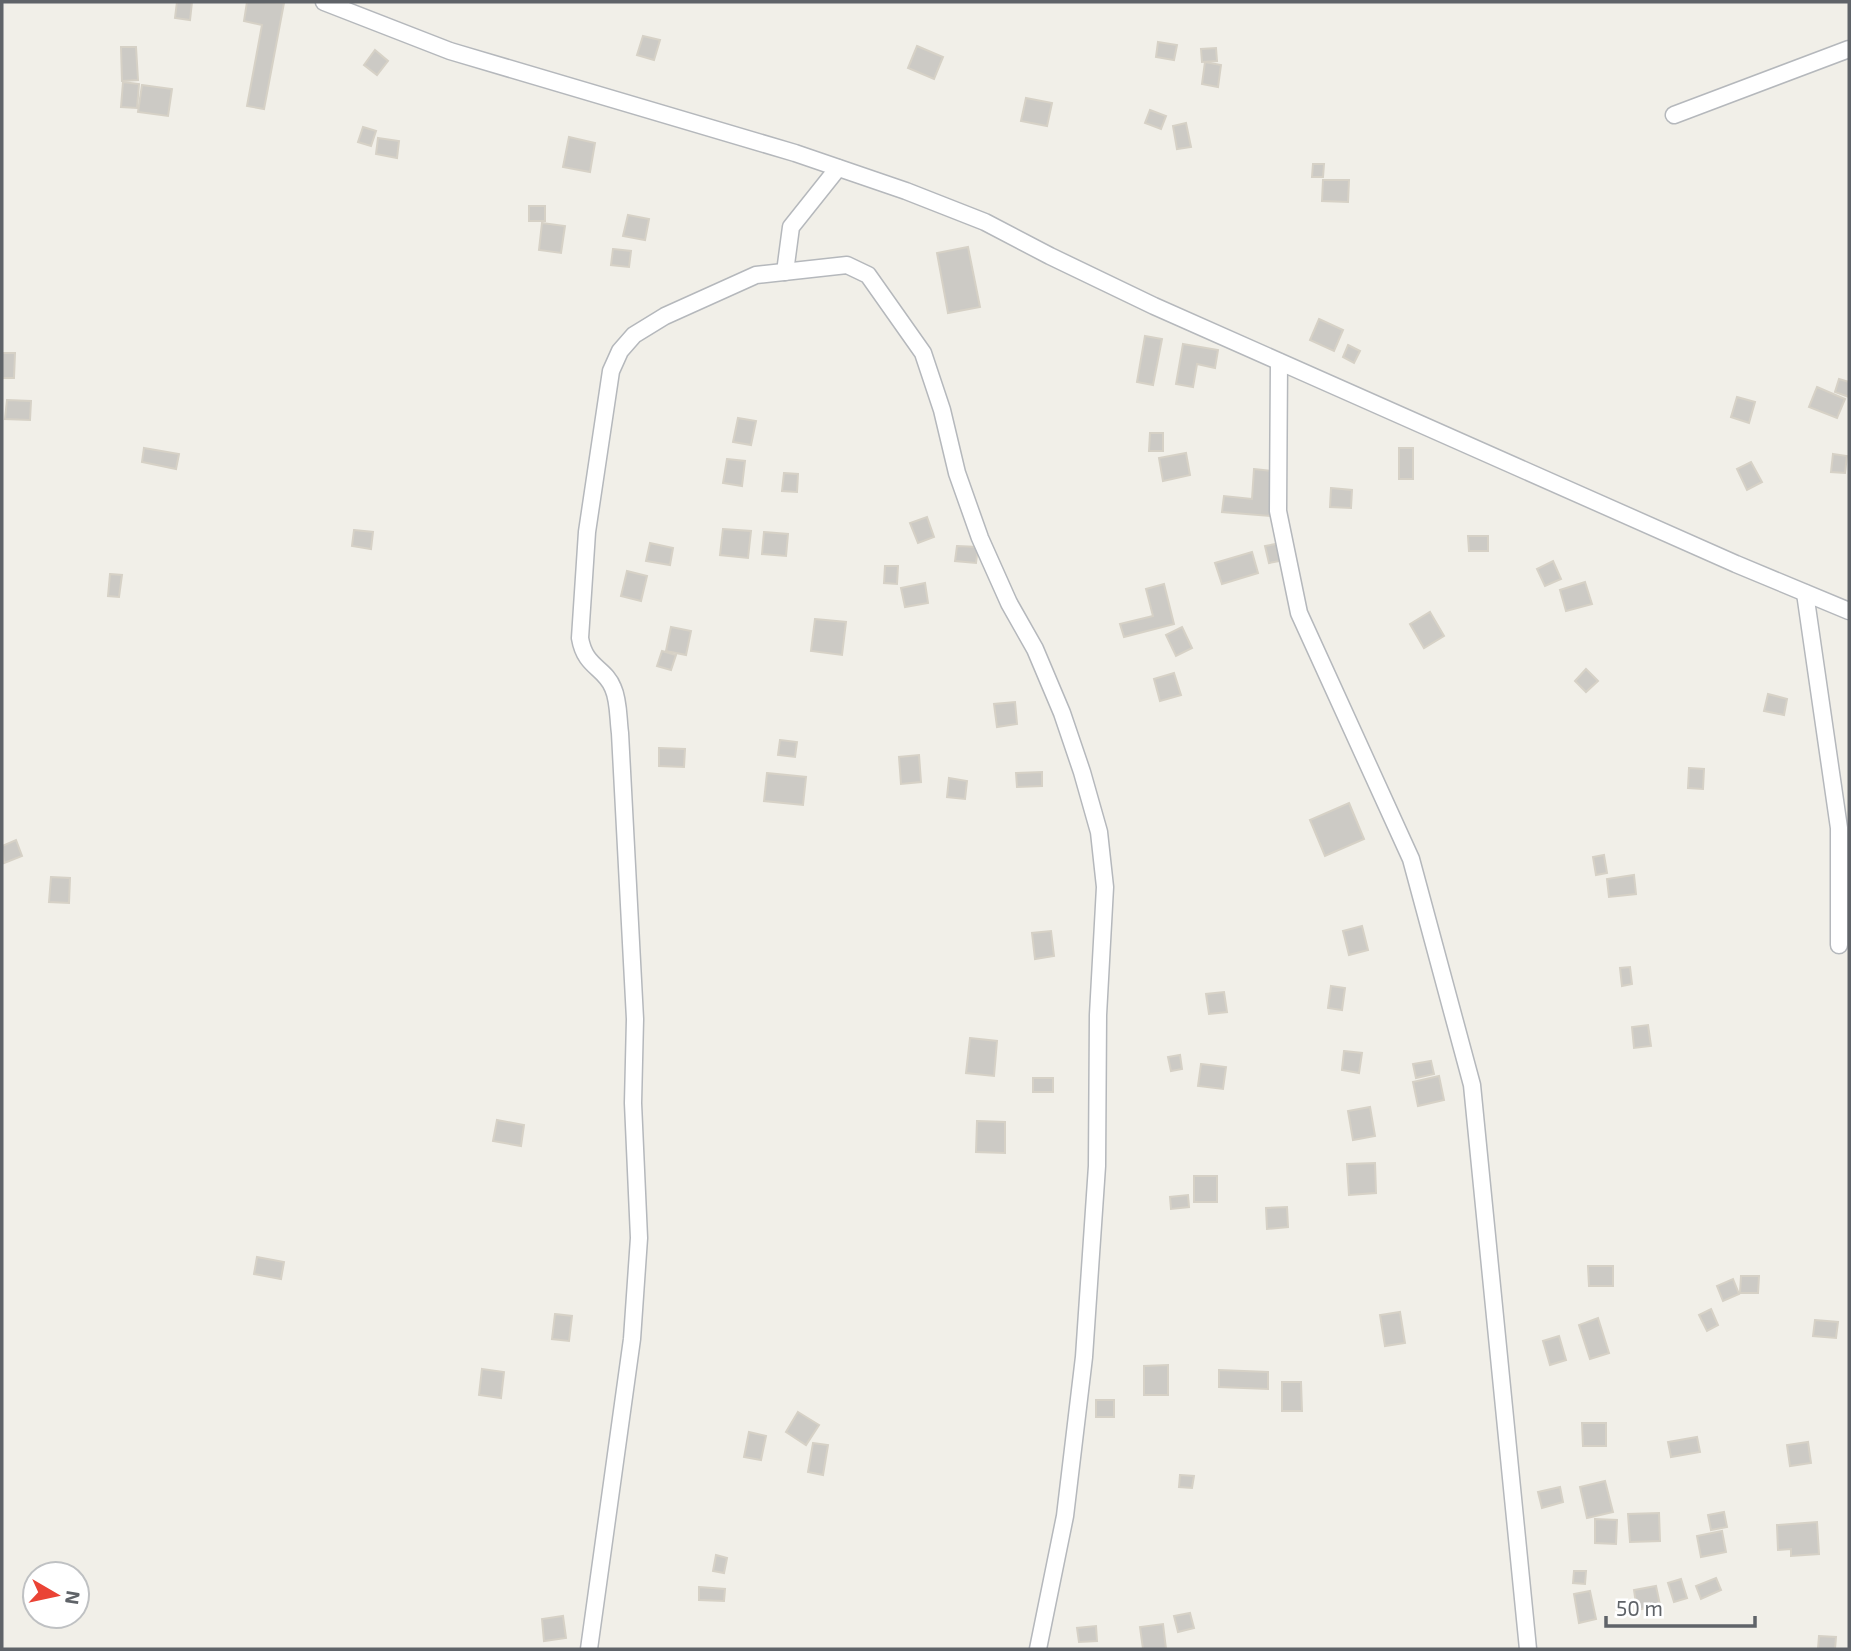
<svg xmlns="http://www.w3.org/2000/svg" width="1851" height="1651" font-family="'Exo 2',sans-serif">
  <rect width="100%" height="100%" fill="#f1efe8"/>
  <g fill="#cccac5" stroke="#d6d1c6" stroke-width="2">
    <polygon points="177,2 192,2 190,20 175,18"/>
    <polygon points="247,2 284,3 264,109 247,106 262,25 244,21"/>
    <polygon points="643,36 660,40 654,60 637,55"/>
    <polygon points="1158,42 1177,45 1174,60 1156,57"/>
    <polygon points="917,46 943,57 934,79 908,68"/>
    <polygon points="121,47 136,47 138,80 122,81"/>
    <polygon points="1216,48 1217,61 1202,62 1201,49"/>
    <polygon points="375,50 388,61 377,75 364,65"/>
    <polygon points="1205,62 1221,65 1218,87 1202,84"/>
    <polygon points="123,82 139,84 137,108 121,107"/>
    <polygon points="142,85 172,89 168,116 138,112"/>
    <polygon points="1026,98 1052,103 1047,126 1021,121"/>
    <polygon points="1150,110 1166,116 1161,129 1145,123"/>
    <polygon points="1186,123 1191,147 1177,149 1173,126"/>
    <polygon points="363,127 376,131 371,146 358,142"/>
    <polygon points="569,137 595,143 590,172 563,167"/>
    <polygon points="378,138 399,141 397,158 376,154"/>
    <polygon points="1313,164 1324,164 1323,177 1312,177"/>
    <polygon points="1323,180 1349,180 1348,202 1322,201"/>
    <rect x="529" y="206" width="16" height="15"/>
    <polygon points="628,215 649,219 645,240 623,236"/>
    <polygon points="542,223 565,226 561,253 539,250"/>
    <polygon points="968,247 980,307 948,313 937,253"/>
    <polygon points="613,249 631,251 629,267 611,265"/>
    <polygon points="1319,319 1343,330 1334,351 1310,340"/>
    <polygon points="1145,336 1162,339 1153,385 1137,382"/>
    <polygon points="1183,344 1218,350 1215,368 1197,364 1193,387 1176,384"/>
    <polygon points="1348,345 1360,351 1354,363 1343,357"/>
    <polygon points="2,353 15,353 14,378 2,378"/>
    <polygon points="1839,379 1849,382 1849,397 1835,392"/>
    <polygon points="1817,387 1845,399 1837,418 1809,407"/>
    <polygon points="1737,397 1755,402 1749,423 1731,417"/>
    <polygon points="7,400 31,401 30,420 5,419"/>
    <polygon points="738,418 756,421 751,445 733,442"/>
    <polygon points="1150,433 1163,433 1163,451 1149,451"/>
    <polygon points="144,448 179,454 176,469 142,462"/>
    <rect x="1399" y="448" width="14" height="31"/>
    <polygon points="1186,453 1190,475 1163,481 1159,458"/>
    <polygon points="1833,454 1847,456 1845,473 1831,472"/>
    <polygon points="727,459 745,461 742,486 723,483"/>
    <polygon points="1751,462 1762,482 1747,490 1737,469"/>
    <polygon points="1254,469 1273,471 1270,516 1222,512 1224,496 1252,499"/>
    <polygon points="784,473 798,474 797,492 782,491"/>
    <polygon points="1331,488 1352,490 1351,508 1330,507"/>
    <polygon points="927,517 934,537 918,543 910,523"/>
    <polygon points="723,529 751,531 748,558 720,555"/>
    <polygon points="354,530 373,532 371,549 352,546"/>
    <polygon points="764,532 788,534 786,556 762,554"/>
    <polygon points="1468,536 1488,536 1488,551 1469,551"/>
    <polygon points="650,543 673,548 670,565 646,561"/>
    <polygon points="1281,543 1285,560 1269,563 1265,546"/>
    <polygon points="957,546 978,547 976,563 955,561"/>
    <polygon points="1252,552 1258,573 1222,584 1215,563"/>
    <polygon points="1553,561 1561,579 1545,586 1537,569"/>
    <polygon points="885,566 898,566 897,584 884,583"/>
    <polygon points="627,571 647,576 641,601 621,596"/>
    <polygon points="110,574 122,575 119,597 108,596"/>
    <polygon points="1585,582 1592,604 1566,611 1560,590"/>
    <polygon points="925,583 928,603 905,607 901,588"/>
    <polygon points="1164,584 1174,624 1124,637 1120,624 1153,616 1146,589"/>
    <polygon points="1430,612 1444,636 1424,648 1410,624"/>
    <polygon points="815,619 846,622 842,655 811,651"/>
    <polygon points="671,627 691,631 686,655 666,651"/>
    <polygon points="1182,627 1192,648 1176,656 1166,635"/>
    <polygon points="662,651 676,655 671,670 657,666"/>
    <polygon points="1586,669 1598,681 1586,692 1575,681"/>
    <polygon points="1174,673 1181,695 1160,701 1154,679"/>
    <polygon points="1768,694 1787,699 1784,715 1764,711"/>
    <polygon points="1015,702 1017,724 997,727 994,704"/>
    <polygon points="780,740 797,742 795,757 778,755"/>
    <polygon points="659,748 685,749 684,767 659,766"/>
    <polygon points="919,755 921,782 901,784 899,757"/>
    <polygon points="1689,768 1704,769 1703,789 1688,788"/>
    <polygon points="1042,772 1042,786 1017,787 1016,773"/>
    <polygon points="767,773 806,777 803,805 764,801"/>
    <polygon points="949,778 967,781 965,799 947,797"/>
    <polygon points="1349,803 1364,839 1325,856 1310,820"/>
    <polygon points="16,840 22,856 4,863 2,846"/>
    <polygon points="1604,855 1607,873 1596,875 1593,857"/>
    <polygon points="1634,875 1636,894 1609,897 1607,879"/>
    <polygon points="51,877 70,878 69,903 49,902"/>
    <polygon points="1362,926 1368,950 1349,955 1343,931"/>
    <polygon points="1051,931 1054,956 1035,959 1032,933"/>
    <polygon points="1630,967 1632,984 1622,986 1620,968"/>
    <polygon points="1331,986 1345,988 1342,1010 1328,1008"/>
    <polygon points="1224,992 1227,1012 1209,1014 1206,994"/>
    <polygon points="1648,1025 1651,1046 1634,1048 1632,1027"/>
    <polygon points="970,1038 997,1041 994,1076 966,1073"/>
    <polygon points="1344,1051 1362,1053 1359,1073 1342,1070"/>
    <polygon points="1180,1055 1182,1069 1171,1071 1168,1057"/>
    <polygon points="1431,1061 1434,1074 1416,1078 1413,1064"/>
    <polygon points="1201,1064 1226,1067 1223,1089 1198,1086"/>
    <polygon points="1439,1076 1444,1100 1418,1106 1413,1082"/>
    <rect x="1033" y="1078" width="20" height="14"/>
    <polygon points="1370,1107 1375,1136 1353,1140 1348,1111"/>
    <polygon points="497,1120 524,1125 521,1146 493,1141"/>
    <polygon points="977,1121 1005,1122 1005,1153 976,1152"/>
    <polygon points="1375,1163 1376,1193 1349,1195 1347,1164"/>
    <rect x="1194" y="1176" width="23" height="26"/>
    <polygon points="1188,1195 1189,1207 1171,1209 1170,1197"/>
    <polygon points="1287,1207 1288,1227 1267,1229 1266,1208"/>
    <polygon points="257,1257 284,1262 281,1279 254,1274"/>
    <polygon points="1588,1266 1613,1266 1613,1286 1589,1286"/>
    <polygon points="1741,1276 1759,1276 1758,1293 1740,1293"/>
    <polygon points="1733,1279 1739,1294 1723,1301 1717,1286"/>
    <polygon points="1711,1309 1718,1325 1707,1331 1699,1315"/>
    <polygon points="1400,1312 1405,1343 1385,1346 1380,1315"/>
    <polygon points="555,1314 572,1316 569,1341 552,1339"/>
    <polygon points="1598,1318 1609,1353 1590,1359 1579,1325"/>
    <polygon points="1815,1320 1838,1322 1836,1338 1813,1336"/>
    <polygon points="1559,1336 1566,1360 1550,1365 1543,1341"/>
    <polygon points="1168,1365 1168,1395 1144,1395 1144,1366"/>
    <polygon points="482,1369 504,1372 501,1398 479,1395"/>
    <polygon points="1219,1370 1268,1372 1268,1389 1219,1387"/>
    <polygon points="1282,1382 1301,1382 1302,1411 1282,1411"/>
    <rect x="1096" y="1400" width="18" height="17"/>
    <polygon points="798,1412 819,1425 806,1445 786,1432"/>
    <polygon points="1582,1423 1606,1423 1606,1446 1583,1446"/>
    <polygon points="749,1432 766,1436 761,1460 744,1457"/>
    <polygon points="1697,1437 1700,1452 1671,1457 1668,1442"/>
    <polygon points="1808,1442 1811,1463 1790,1466 1787,1445"/>
    <polygon points="813,1443 828,1445 823,1475 808,1472"/>
    <polygon points="1180,1475 1194,1476 1192,1488 1179,1487"/>
    <polygon points="1605,1481 1613,1512 1587,1518 1580,1487"/>
    <polygon points="1560,1487 1563,1502 1542,1508 1538,1492"/>
    <polygon points="1724,1512 1727,1527 1711,1530 1708,1515"/>
    <polygon points="1659,1513 1660,1541 1630,1542 1628,1514"/>
    <polygon points="1595,1519 1617,1520 1616,1544 1595,1543"/>
    <polygon points="1817,1522 1819,1554 1791,1556 1791,1549 1778,1550 1777,1525"/>
    <polygon points="1722,1531 1726,1552 1701,1557 1697,1536"/>
    <polygon points="716,1555 727,1558 724,1573 713,1571"/>
    <polygon points="1574,1571 1586,1571 1585,1584 1573,1583"/>
    <polygon points="1716,1578 1721,1590 1701,1599 1696,1586"/>
    <polygon points="1681,1579 1687,1598 1674,1602 1668,1583"/>
    <polygon points="1656,1586 1660,1605 1637,1610 1634,1590"/>
    <polygon points="699,1587 725,1589 724,1601 699,1600"/>
    <polygon points="1590,1591 1596,1619 1579,1623 1574,1594"/>
    <polygon points="1190,1613 1194,1628 1178,1632 1174,1616"/>
    <polygon points="563,1616 566,1638 544,1641 542,1619"/>
    <polygon points="1163,1624 1166,1649 1143,1649 1140,1627"/>
    <polygon points="1096,1626 1097,1641 1079,1642 1077,1628"/>
    <polygon points="1819,1636 1836,1637 1835,1649 1818,1649"/>
  </g>
  <g fill="none" stroke-linecap="round" stroke-linejoin="round">
    <g stroke="#b5b8bc" stroke-width="19">
      <g id="minor">
        <polyline points="324,2 450,51 795,153 906,191 985,222 1050,256 1154,306 1736,564 1849,611"/>
        <polyline points="1674,115 1849,49"/>
        <polyline points="785,272 791,227 838,168"/>
        <polyline points="1279,362 1278,511 1299,613 1411,859 1472,1085 1528,1649"/>
        <polyline points="1805,593 1839,828 1839,945"/>
        <path d="M589 1649 632 1339 639 1238 633 1103 635 1019 620 733C618 719 619 701 613 688 605 667 585 668 580 638L587 532 611 371 620 351 634 335 665 316 756 275 847 265 868 275 923 353 942 410 957 473 980 538 1009 603 1035 649 1062 713 1082 772 1099 832 1105 887 1098 1015 1097 1166 1084 1357 1065 1516 1038 1649"/>
      </g>
    </g>
    <use href="#minor" stroke="#fff" stroke-width="16"/>
  </g>
  <rect width="1851" height="1651" fill="none" stroke="#5f6368" stroke-width="7"/>
  <g transform="translate(56 1595) rotate(99)"><circle r="33" fill="#ffffff" stroke="#bfc1c3" stroke-width="2"/>
  <path d="M0-5L12 26L0 18L-12 26Z" fill="#ea4335"/>
  <text y="-10" font-size="19" font-weight="bold" text-anchor="middle" fill="#5f6368">N</text>
  </g>
  <path d="M1606 1616v10h149v-10" fill="none" stroke="#5f6368" stroke-width="3.5"/>
  <text x="1616" y="1616" font-size="21" fill="#5f6368" stroke="#ffffff" stroke-width="5" paint-order="stroke">50 m</text>
</svg>
